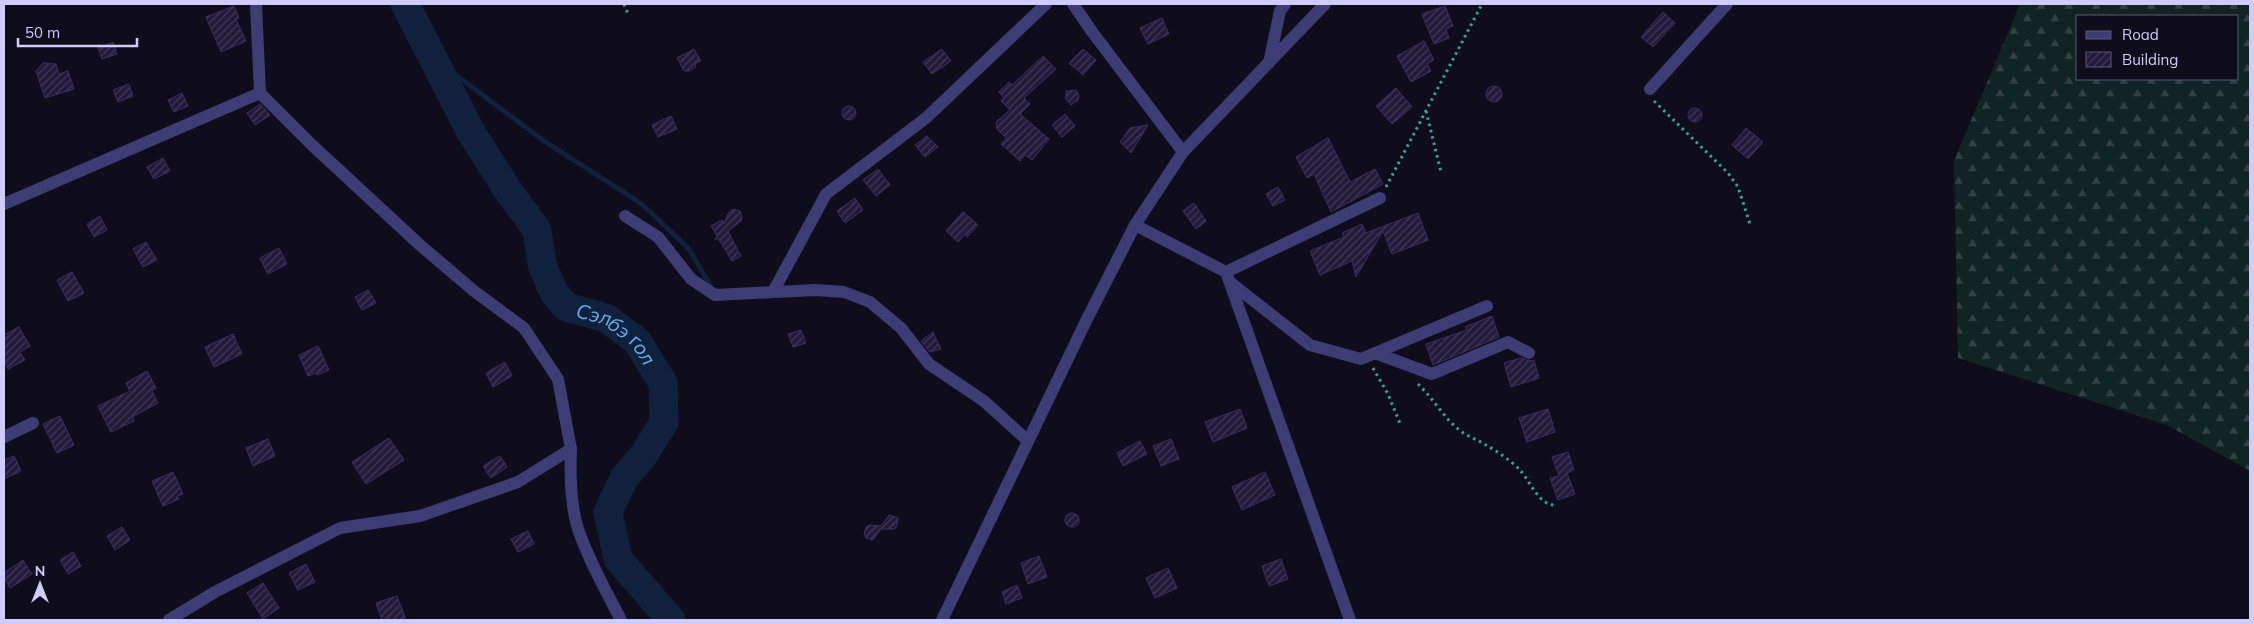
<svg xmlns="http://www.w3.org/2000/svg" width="2254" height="624" font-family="Mulish,sans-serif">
  <defs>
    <pattern id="forest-firs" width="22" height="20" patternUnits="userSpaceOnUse" patternTransform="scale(1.25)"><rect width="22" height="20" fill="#102423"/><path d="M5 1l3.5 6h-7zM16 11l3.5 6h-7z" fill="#324244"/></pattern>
    <pattern id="building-hatch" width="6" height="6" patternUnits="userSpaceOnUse" patternTransform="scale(1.25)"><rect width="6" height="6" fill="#211a3a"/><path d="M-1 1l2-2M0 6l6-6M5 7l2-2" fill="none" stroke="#403a57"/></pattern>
  </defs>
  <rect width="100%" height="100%" fill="#0f0d1b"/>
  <path fill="url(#forest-firs)" fill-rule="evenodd" d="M2020 4H2250V471L2167 425 1958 358 1954 161ZM2078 16H2238V79H2078Z"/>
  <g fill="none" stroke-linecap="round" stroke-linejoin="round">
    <polyline stroke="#0f213c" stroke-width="5" points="418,4 429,39 432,57 544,141 642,204 689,249 710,285"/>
    <path stroke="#0f213c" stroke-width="29" id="s1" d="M405 4 471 132 507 189 537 230 542 264 553 291 566 307 606 318 637 341 663 383 664 422 643 456 624 478 608 512 618 559 671 620"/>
  </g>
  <g fill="url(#building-hatch)" stroke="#392f63">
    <polygon points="234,6 239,18 236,19 246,41 221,52 206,17"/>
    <polygon points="1445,6 1453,26 1446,29 1449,38 1434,44 1422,14"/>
    <polygon points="1663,12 1675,23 1653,47 1641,37"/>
    <polygon points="1162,18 1169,34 1148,44 1140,28"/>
    <polygon points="1424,41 1434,60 1427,64 1431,71 1411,82 1397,56"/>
    <polygon points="113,42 117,54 102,59 98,48"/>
    <polygon points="694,49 701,61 696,63 695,68 689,71 684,71 677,58"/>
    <polygon points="942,49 951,61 932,74 923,62"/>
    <polygon points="1083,49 1096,60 1083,75 1069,63"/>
    <polygon points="1043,56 1056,69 1024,98 1030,104 1020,114 1049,139 1032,160 1025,155 1020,161 1001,144 1006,138 997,129 996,122 1010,110 1001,101 1004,98 999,92 1009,82 1012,85"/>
    <polygon points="43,63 56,64 59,74 68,71 74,89 45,98 36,71"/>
    <polygon points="129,84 133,96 118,102 113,90"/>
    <circle cx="1494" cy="94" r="8"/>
    <polygon points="1396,88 1412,107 1392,124 1376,106"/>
    <polygon points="1076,90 1079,96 1078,100 1071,105 1066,99 1066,91"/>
    <polygon points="182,93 188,106 174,112 168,100"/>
    <polygon points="260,104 270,115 255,125 247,113"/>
    <circle cx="849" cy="113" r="7"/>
    <circle cx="1695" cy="115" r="7"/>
    <polygon points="1065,114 1075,126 1062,137 1052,125"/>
    <polygon points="671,116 677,129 658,137 652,125"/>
    <polygon points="1148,125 1131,153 1120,142 1130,128"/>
    <polygon points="1746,128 1763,142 1748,159 1732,145"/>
    <polygon points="927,136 938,147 925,157 915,145"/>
    <polygon points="1328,138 1350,182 1375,169 1383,184 1331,212 1314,174 1307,178 1296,157"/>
    <polygon points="163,158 170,171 154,179 147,167"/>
    <polygon points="878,169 890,185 876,196 863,180"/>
    <polygon points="1278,187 1285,200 1273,206 1266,194"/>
    <polygon points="855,198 863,210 845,223 837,211"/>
    <polygon points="1194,203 1206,221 1196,229 1183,211"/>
    <polygon points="733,209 740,211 742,217 741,221 728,231 741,256 732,261 718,238 715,240 717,236 711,226 722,220 724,223 729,212"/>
    <polygon points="963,212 978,225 967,237 965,234 958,242 946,231"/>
    <polygon points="1418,213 1428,240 1392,254 1383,231 1356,277 1352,261 1320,275 1310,251 1344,237 1342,233 1362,224 1366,233"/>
    <polygon points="100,216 107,230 94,237 87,224"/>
    <polygon points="146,242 157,260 143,267 133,249"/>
    <polygon points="279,248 287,264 268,274 260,258"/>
    <polygon points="72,272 84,293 68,301 57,280"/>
    <polygon points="368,290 376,303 362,310 355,297"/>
    <polygon points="1492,316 1499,337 1433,365 1426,344 1467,330 1465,327"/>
    <polygon points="19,327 30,346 20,352 25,360 8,369 4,361 4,335"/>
    <polygon points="801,330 806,343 793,347 788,334"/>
    <polygon points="933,332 941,349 930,352 921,341"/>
    <polygon points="233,334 242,354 214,367 205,347"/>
    <polygon points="318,346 329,370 317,375 316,373 308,376 299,355"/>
    <polygon points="1521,358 1529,361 1534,360 1539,378 1511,387 1504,363"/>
    <polygon points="505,362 512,376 493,387 486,373"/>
    <polygon points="147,371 156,388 152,391 158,403 132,417 134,421 111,432 98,406 130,391 126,383"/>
    <polygon points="1240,409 1247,428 1213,442 1205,422"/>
    <polygon points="1548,409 1555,432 1527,442 1519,418"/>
    <polygon points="60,416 74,445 57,453 43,424"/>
    <polygon points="389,438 404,460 366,484 352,462"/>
    <polygon points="268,439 275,456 253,466 246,448"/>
    <polygon points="1171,439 1179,459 1161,466 1153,446"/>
    <polygon points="1140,441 1147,454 1123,466 1117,453"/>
    <polygon points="1568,452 1574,470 1567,473 1575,494 1558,500 1550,478 1559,476 1552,457"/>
    <polygon points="14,456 21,471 4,479 4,460"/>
    <polygon points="500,456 507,467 491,478 483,466"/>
    <polygon points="173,472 183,494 177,496 179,499 163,506 152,481"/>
    <polygon points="1265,472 1275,495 1242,510 1232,487"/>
    <circle cx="1072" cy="520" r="7"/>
    <polygon points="889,515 898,518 897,527 893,529 881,529 873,540 866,538 864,534 866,527 870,525 881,526"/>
    <polygon points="122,527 130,540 115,550 107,536"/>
    <polygon points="528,531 534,544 518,552 511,539"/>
    <polygon points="73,552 81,566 68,574 60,560"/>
    <polygon points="1039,556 1047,577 1028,584 1021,563"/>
    <polygon points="1281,559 1288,579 1269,586 1262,566"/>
    <polygon points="23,560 32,574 10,588 4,578 4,573"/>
    <polygon points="306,564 315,582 298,590 289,573"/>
    <polygon points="1168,568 1177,588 1155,598 1146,578"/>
    <polygon points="263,583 279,608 263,619 247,593"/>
    <polygon points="1017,585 1022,598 1006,604 1002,592"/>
    <polygon points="397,596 406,620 382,620 376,603"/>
  </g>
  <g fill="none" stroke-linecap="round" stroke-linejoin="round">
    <g stroke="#37a29c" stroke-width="3" stroke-dasharray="2.5 4" stroke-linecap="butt">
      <polyline points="624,4 628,14"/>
      <polyline points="1654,101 1728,173 1738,187 1750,224"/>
      <polyline points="1426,111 1441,172"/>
      <polyline points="1386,187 1482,4"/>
      <polyline points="1373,368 1388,394 1401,426"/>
      <path d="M1418 384C1434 399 1444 419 1462 432 1469 437 1478 440 1486 445 1497 451 1511 461 1520 470 1530 481 1539 506 1556 505"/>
    </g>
    <g stroke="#3e3c75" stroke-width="12">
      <polyline points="1073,4 1093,33 1183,152"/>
      <polyline points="1269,63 1280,11 1285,4"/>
      <polyline points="1650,89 1727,4"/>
      <polyline points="4,204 260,93"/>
      <polyline points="625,216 658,237 691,279 715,295 815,290 844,292 870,302 901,328 929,364 984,401 1028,441"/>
      <polyline points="1135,225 1226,272 1350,620"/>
      <polyline points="1226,272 1380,198"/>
      <polyline points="1231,283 1310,345 1361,359 1487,306"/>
      <polyline points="773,292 826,194 926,118 1046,4"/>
      <polyline points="1375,353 1432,374 1508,342 1529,353"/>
      <polyline points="4,437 33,423"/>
      <path d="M571 449C570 475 570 504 578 529 589 561 606 591 621 620"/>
      <polyline points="169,620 215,592 340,528 420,516 518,482 571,449 558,379 524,328 474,291 420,245 312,145 260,93 256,4"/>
      <polyline points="942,620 1087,319 1135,225 1183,152 1325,4"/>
    </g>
  </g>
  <g text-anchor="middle" stroke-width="4" stroke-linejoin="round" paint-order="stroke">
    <g font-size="20" font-style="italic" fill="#63aef0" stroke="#0f0d1b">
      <text dy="7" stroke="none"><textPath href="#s1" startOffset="405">Сэлбэ гол</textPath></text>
    </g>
  </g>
  <rect width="2254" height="624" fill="none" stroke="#d1cbfa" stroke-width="10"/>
  <rect x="2076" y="15" width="162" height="65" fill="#0f0d1b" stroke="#5d5974"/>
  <rect x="2086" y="31" width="25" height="8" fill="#3e3c75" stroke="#5d5974"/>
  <text x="2122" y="40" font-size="15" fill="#d1cbfa">Road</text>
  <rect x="2086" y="52" width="25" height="15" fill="url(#building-hatch)" stroke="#5d5974"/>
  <text x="2122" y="65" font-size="15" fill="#d1cbfa">Building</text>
  <g transform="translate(40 584)" stroke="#0f0d1b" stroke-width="4" paint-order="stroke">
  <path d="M0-4L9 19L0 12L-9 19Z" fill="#d1cbfa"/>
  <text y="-8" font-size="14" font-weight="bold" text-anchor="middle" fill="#d1cbfa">N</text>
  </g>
  <path d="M18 38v8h119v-8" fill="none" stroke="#d1cbfa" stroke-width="2.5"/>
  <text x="25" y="38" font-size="15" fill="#d1cbfa" stroke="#0f0d1b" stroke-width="4" paint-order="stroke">50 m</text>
</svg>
